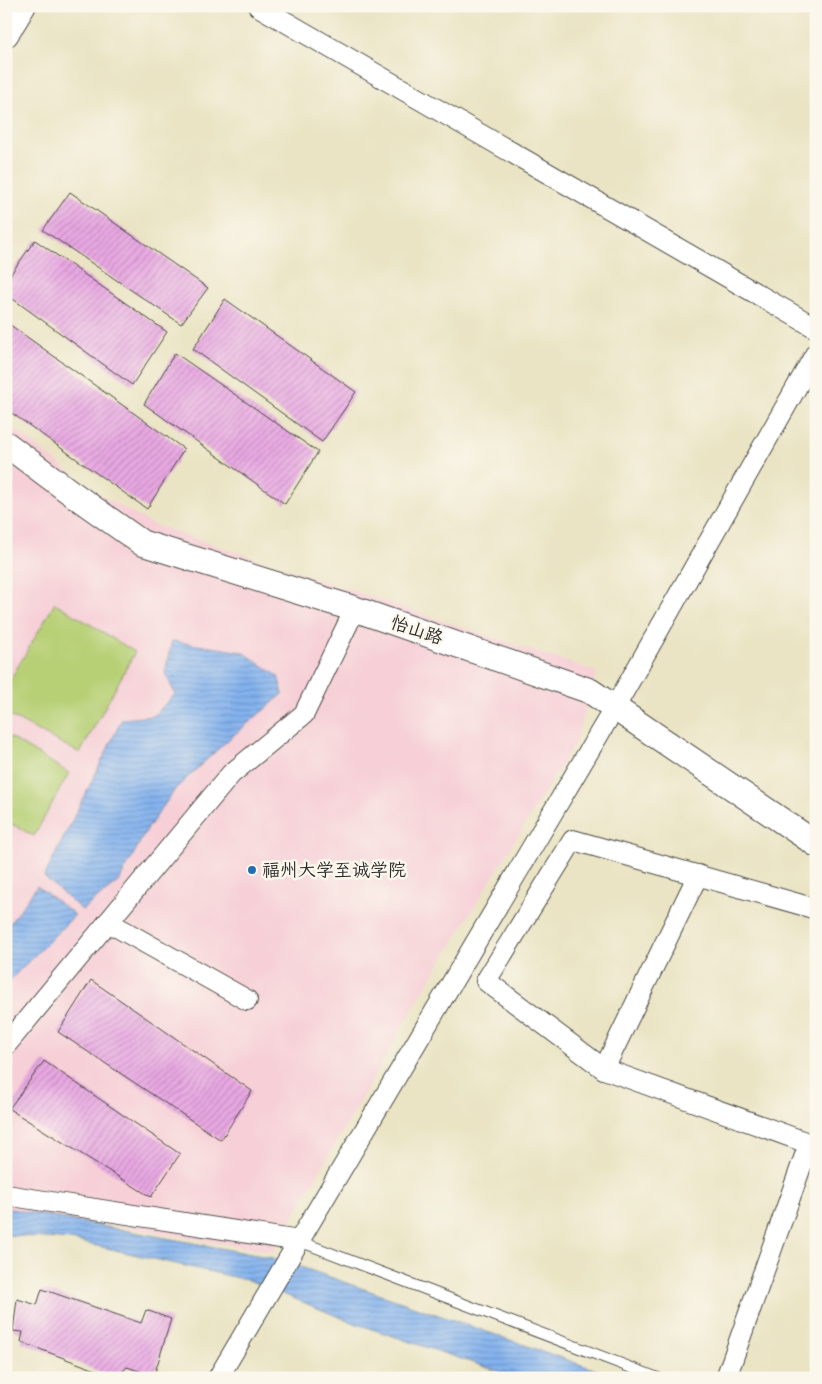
<svg xmlns="http://www.w3.org/2000/svg" width="822" height="1384" font-family="'Architects Daughter','LXGW WenKai TC',sans-serif">
  <defs>
    <pattern id="water-rules" width="6" height="5" patternUnits="userSpaceOnUse" patternTransform="scale(1.25)"><rect width="6" height="5" fill="#83b2ee"/><path d="M0 2.5h6" fill="none" stroke="#6b91c1"/></pattern>
    <pattern id="building-hatch" width="6" height="6" patternUnits="userSpaceOnUse" patternTransform="scale(1.25)"><rect width="6" height="6" fill="#e9a8e3"/><path d="M-1 1l2-2M0 6l6-6M5 7l2-2" fill="none" stroke="#bd89b8"/></pattern>
  </defs>
  <rect width="100%" height="100%" fill="#fbf7ec"/>
  <filter id="ink" filterUnits="userSpaceOnUse"><feTurbulence type="fractalNoise" baseFrequency=".02" numOctaves="2"/><feDisplacementMap in="SourceGraphic" scale="10" xChannelSelector="R" yChannelSelector="G"/><feConvolveMatrix kernelMatrix="1 2 1 2 8 2 1 2 1" color-interpolation-filters="sRGB"/></filter>
  <filter id="wash" filterUnits="userSpaceOnUse"><feTurbulence type="fractalNoise" baseFrequency=".0096" numOctaves="4" result="noise"/><feDisplacementMap in="SourceGraphic" scale="20" xChannelSelector="R" yChannelSelector="G"/><feGaussianBlur stdDeviation="1.12" result="paint"/><feColorMatrix in="noise" values="0 0 0 0 0 0 0 0 0 0 0 0 0 0 0 0 0 1.4 0 .05"/><feComposite in="paint" operator="in"/></filter>
  <g filter="url(#wash)">
    <rect width="100%" height="100%" fill="#eae4c4"/>
    <polygon fill="#f6cfd7" points="6,423 97,493 152,524 597,672 575,742 419,998 273,1252 6,1208"/>
    <g fill="#b7d076" stroke="#717e50">
      <polygon points="55,603 135,652 80,753 6,714 6,687"/>
      <polygon points="6,735 69,773 34,836 6,821"/>
    </g>
    <g fill="url(#water-rules)" stroke="#576e8c">
      <polygon points="172,641 243,652 278,676 283,694 229,739 176,788 146,831 119,881 82,910 44,877 92,781 122,719 154,716 175,694 165,672"/>
      <polygon points="37,886 75,915 6,984 6,929"/>
      <polygon points="6,1208 278,1259 619,1378 518,1378 354,1323 251,1281 71,1240 6,1235"/>
    </g>
    <g id="blocks">
      <g fill="url(#building-hatch)">
        <polygon points="70,192 208,288 181,324 43,230"/>
        <polygon points="35,240 167,332 132,385 6,294 6,281"/>
        <polygon points="225,299 356,392 322,442 193,349"/>
        <polygon points="6,322 184,449 147,509 6,409"/>
        <polygon points="175,353 318,452 285,504 144,404"/>
        <polygon points="91,980 252,1091 221,1140 58,1032"/>
        <polygon points="44,1061 180,1154 151,1197 9,1109"/>
        <polygon points="42,1289 141,1323 146,1310 171,1319 154,1376 127,1367 117,1378 21,1342 23,1332 13,1331 17,1299 37,1305"/>
      </g>
    </g>
  </g>
  <g filter="url(#ink)">
    <use href="#blocks" fill-opacity="0" stroke="#484742" stroke-width="1"/>
    <g fill="none" stroke-linecap="round" stroke-linejoin="round">
      <g stroke="#484742" stroke-width="12">
        <polyline id="service" points="299,1241 658,1378"/>
      </g>
      <g stroke="#484742" stroke-width="22">
        <g id="minor">
          <polyline points="258,6 816,328"/>
          <polyline points="816,909 573,840 486,981 604,1069 816,1146"/>
          <polyline points="108,922 247,1000"/>
          <polyline points="6,1045 231,774 304,714 355,609"/>
          <polyline points="604,1069 698,875"/>
          <polyline points="6,1195 299,1241"/>
          <polyline points="218,1378 615,707 816,353"/>
          <polyline points="726,1378 809,1144"/>
        </g>
      </g>
      <g stroke="#484742" stroke-width="27">
        <g id="tertiary">
          <polyline points="6,34 23,6"/>
          <polyline points="6,444 70,492 142,543 355,609 590,691 816,844"/>
        </g>
      </g>
      <use href="#service" stroke="#fff" stroke-width="10"/>
      <use href="#minor" stroke="#fff" stroke-width="20"/>
      <use href="#tertiary" stroke="#fff" stroke-width="25"/>
    </g>
  </g>
  <circle fill="#1f6fb2" stroke="#fbf7ec" stroke-width="2" cx="252" cy="870" r="5"/>
  <g text-anchor="middle" stroke-width="5" stroke-linejoin="round" paint-order="stroke">
    <g font-size="18" fill="#2b2b2b" stroke="#fbf7ec">
      <text transform="translate(417 630) rotate(19)" y="6">怡山路</text>
    </g>
    <g font-size="18" fill="#2b2b2b" stroke="#fbf7ec" text-anchor="start">
      <text x="262" y="876">福州大学至诚学院</text>
    </g>
  </g>
  <rect width="822" height="1384" fill="none" stroke="#fbf7ec" stroke-width="25"/>
</svg>
